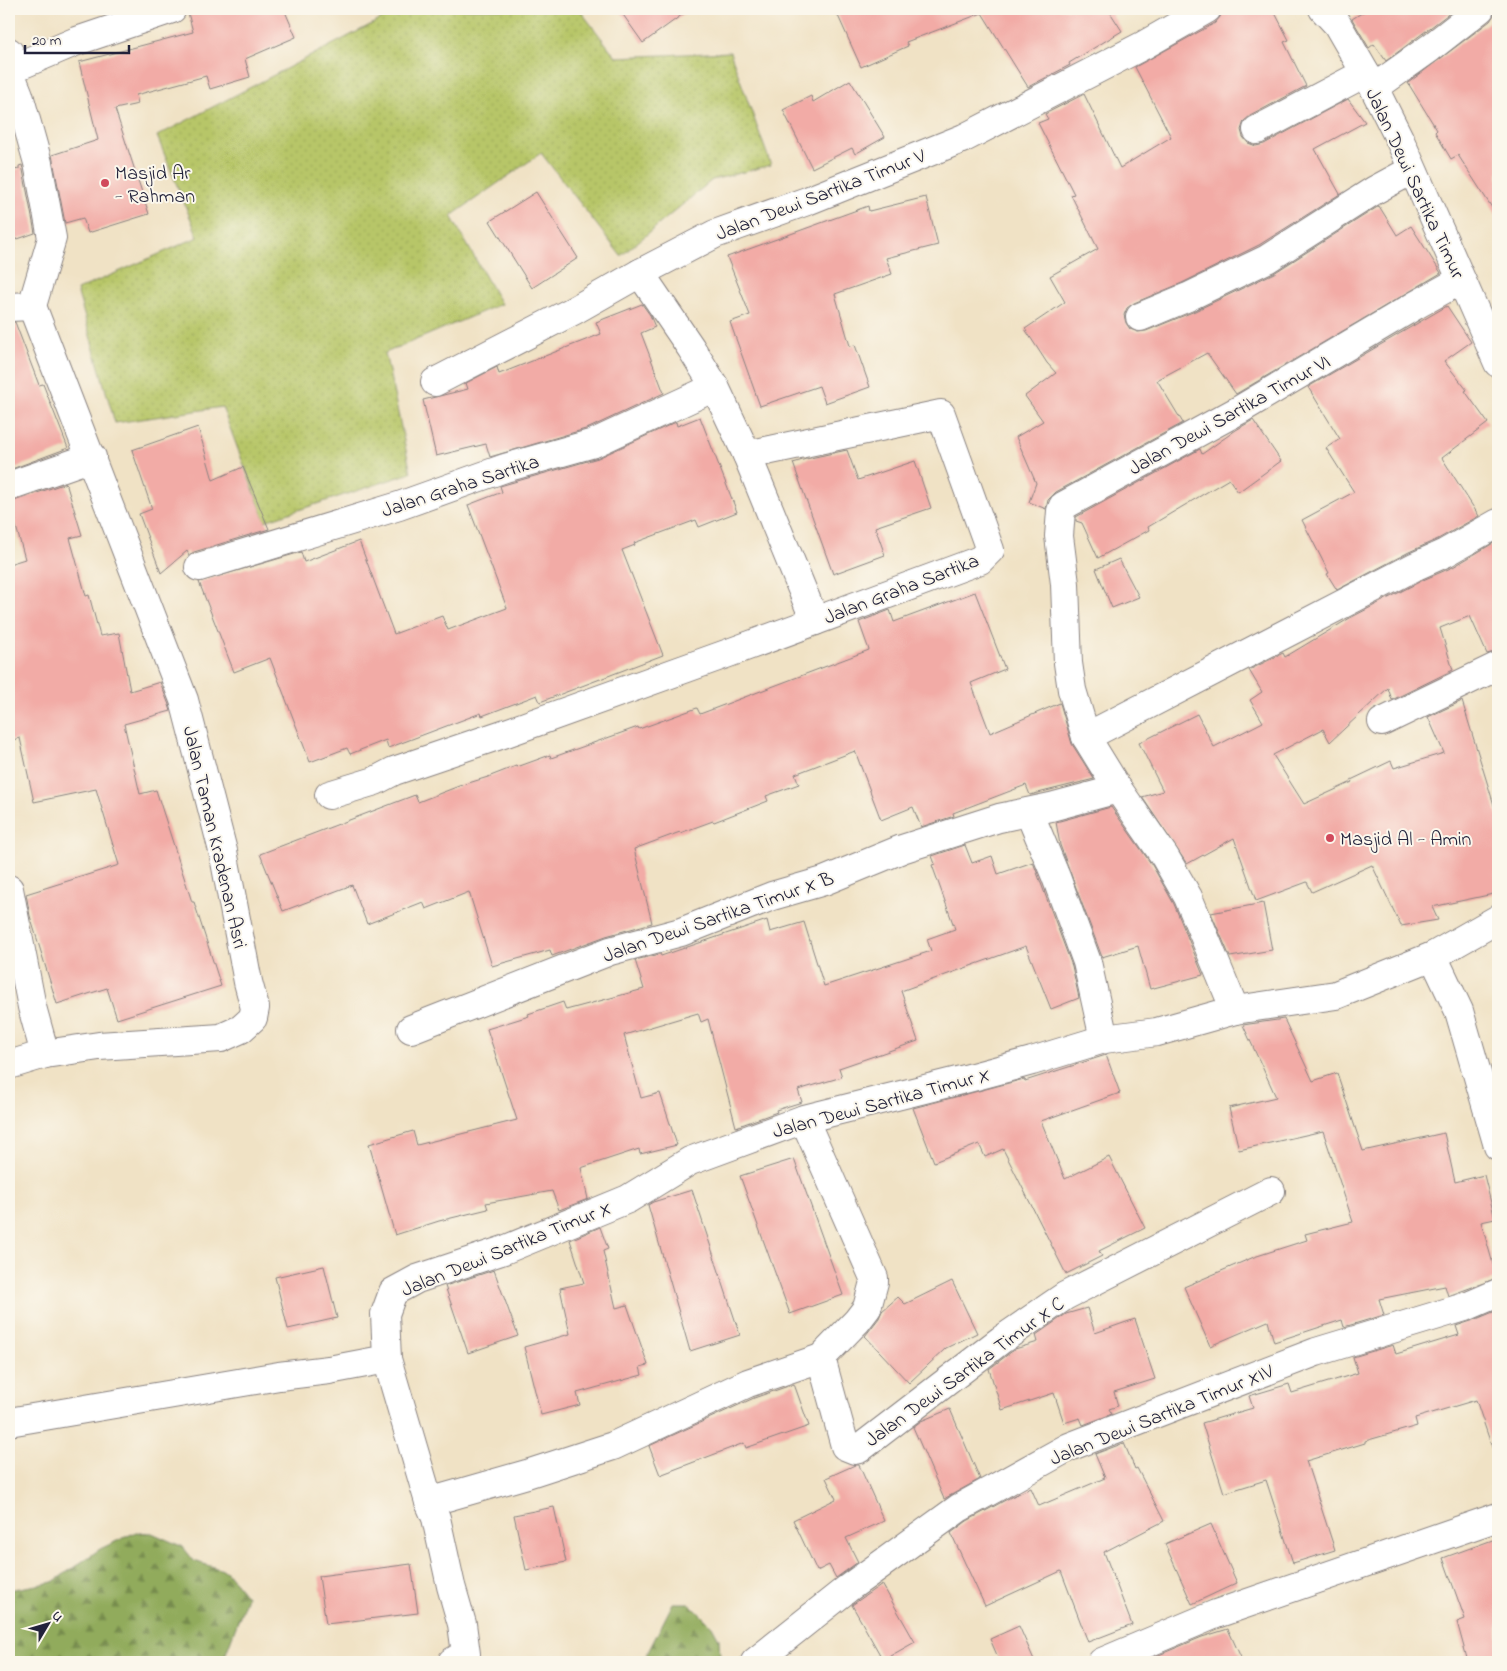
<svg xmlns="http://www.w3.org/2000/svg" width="1507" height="1671" font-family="'Indie Flower',sans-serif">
  <defs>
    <pattern id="grass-dots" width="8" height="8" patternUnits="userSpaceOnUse" patternTransform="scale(1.25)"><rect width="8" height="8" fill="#b7c668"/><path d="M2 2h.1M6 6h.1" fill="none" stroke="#9daa5b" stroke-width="1.8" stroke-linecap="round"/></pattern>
    <pattern id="forest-firs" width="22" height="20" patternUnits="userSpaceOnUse" patternTransform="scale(1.25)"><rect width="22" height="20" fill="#91ab5c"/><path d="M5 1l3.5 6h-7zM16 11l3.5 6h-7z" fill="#768b4d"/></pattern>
  </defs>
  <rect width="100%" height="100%" fill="#fbf7ec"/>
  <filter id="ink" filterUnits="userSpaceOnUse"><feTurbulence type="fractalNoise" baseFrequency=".02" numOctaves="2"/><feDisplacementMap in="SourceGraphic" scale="10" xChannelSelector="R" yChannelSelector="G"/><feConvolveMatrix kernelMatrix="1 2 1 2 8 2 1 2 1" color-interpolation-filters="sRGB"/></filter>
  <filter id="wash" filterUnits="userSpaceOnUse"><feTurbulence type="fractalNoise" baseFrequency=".0096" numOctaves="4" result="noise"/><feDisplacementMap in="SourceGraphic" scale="20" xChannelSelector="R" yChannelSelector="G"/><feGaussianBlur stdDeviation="1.12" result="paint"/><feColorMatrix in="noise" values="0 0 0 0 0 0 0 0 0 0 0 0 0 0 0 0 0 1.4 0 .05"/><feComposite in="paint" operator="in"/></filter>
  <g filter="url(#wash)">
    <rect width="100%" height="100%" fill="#f0e2c5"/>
    <polygon fill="url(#grass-dots)" stroke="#6c7452" points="398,9 579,9 616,57 730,52 771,165 712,180 621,256 541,153 451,216 501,304 385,353 411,473 265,521 222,407 115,423 77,290 198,237 157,136 395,12"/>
    <g fill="url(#forest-firs)" stroke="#5a664c">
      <polygon points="136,1532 152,1533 183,1547 194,1561 226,1571 247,1597 225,1656 221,1662 9,1662 9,1590 53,1582 100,1549"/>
      <polygon points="673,1603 689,1603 712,1626 719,1639 720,1657 714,1662 643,1662"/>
    </g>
    <g id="blocks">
      <g fill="#f2aba6">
        <polygon points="187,9 284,9 296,37 245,59 250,77 210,89 206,76 136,95 138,104 115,109 149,214 88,233 83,218 65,223 52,155 98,140 79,62 193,32"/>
        <polygon points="619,9 690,9 643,43"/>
        <polygon points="835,9 1108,9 1122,31 1069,63 1070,65 1028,87 982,13 906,42 908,46 861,67"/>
        <polygon points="1227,9 1273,9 1289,40 1284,42 1306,86 1250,116 1244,121 1241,130 1243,137 1248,143 1256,146 1264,144 1348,99 1365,122 1315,149 1340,194 1259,245 1182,283 1134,303 1127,308 1124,315 1126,323 1130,329 1138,332 1146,331 1195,311 1274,273 1379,206 1397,235 1411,226 1441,273 1236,394 1207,353 1157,380 1183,423 1056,492 1048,500 1046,509 1029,502 1036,483 1016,437 1043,421 1025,396 1056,373 1047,363 1025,329 1065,302 1050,276 1098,249 1071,195 1074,194 1038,123 1048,119 1045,114 1084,94 1120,168 1171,137 1135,67 1215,23 1220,17 1222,11"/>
        <polygon points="1368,9 1455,9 1386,61 1374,44 1369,48 1352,19"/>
        <polygon points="1495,9 1498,9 1498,217 1458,155 1451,159 1435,132 1437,130 1408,83 1490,21 1494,15"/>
        <polygon points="850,80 885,137 855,154 852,148 812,168 783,110 811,96 813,102"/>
        <polygon points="22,165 35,233 9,242 9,171 19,169 19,166"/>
        <polygon points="536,192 578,258 532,288 490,221"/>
        <polygon points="926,197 938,245 886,258 892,274 835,294 850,346 855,345 870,387 825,403 819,386 760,406 730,322 750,315 727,257 868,206 869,211"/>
        <polygon points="642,304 650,315 655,327 641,333 664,393 589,428 490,457 486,444 436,456 423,400 468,389 466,383 497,367 499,374 601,334 596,322"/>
        <polygon points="1447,306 1471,342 1444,361 1467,390 1465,391 1488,423 1442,458 1479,516 1438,539 1409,552 1337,590 1327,574 1329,573 1302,520 1354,492 1326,448 1340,439 1308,387"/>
        <polygon points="9,322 15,322 39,385 43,384 68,448 9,470"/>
        <polygon points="700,417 737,512 699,527 696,520 634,543 635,545 622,550 663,655 540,702 537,695 482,716 481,713 388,748 386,740 350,754 347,748 310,762 270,658 234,672 199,582 301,552 304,562 359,541 394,634 442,616 448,630 507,608 468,505 502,492 500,486 598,458 676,422 677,426"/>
        <polygon points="1253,420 1281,461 1238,492 1229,479 1148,527 1149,530 1098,558 1082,523 1076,521 1076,517 1200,449 1202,454 1236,430"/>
        <polygon points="198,427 213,480 243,467 269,529 194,552 189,555 187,551 161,573 139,514 152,509 132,450"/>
        <polygon points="847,450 858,480 915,461 931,508 875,527 885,555 833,574 793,463 806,459"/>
        <polygon points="66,483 82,535 70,538 86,596 89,595 100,636 119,633 130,691 160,682 169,705 171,711 124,724 140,794 156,790 192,902 194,902 221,986 117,1019 107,988 57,1004 30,916 26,894 119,865 96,789 34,802 20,738 9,741 9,564 25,559 9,501 14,501"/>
        <polygon points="1495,542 1498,547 1498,651 1487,654 1470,616 1440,628 1453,670 1392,700 1388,688 1330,742 1323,729 1273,755 1304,804 1352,782 1351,780 1391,761 1394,768 1444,753 1428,717 1462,701 1498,818 1498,893 1432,907 1438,920 1401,926 1372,865 1312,892 1307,882 1256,901 1234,838 1187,864 1142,797 1163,791 1139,743 1197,714 1214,747 1263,722 1250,700 1262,692 1249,670 1283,653 1285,657 1350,618 1423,580 1453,567"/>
        <polygon points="1119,559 1139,597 1112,608 1096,569"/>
        <polygon points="975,592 1005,669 971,683 990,733 1060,703 1072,744 1094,779 1030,795 1026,785 953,813 954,816 921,827 913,807 881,820 855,751 795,774 799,784 766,796 768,801 714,822 713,821 680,833 680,832 634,849 652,923 606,936 552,956 550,950 492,966 469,892 426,909 423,902 367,924 352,885 283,911 260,854 415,795 418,802 459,786 488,777 516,766 517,767 550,755 551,758 638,727 639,729 697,708 700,714 869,650 859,622 890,610 894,622"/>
        <polygon points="1111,807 1152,865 1174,904 1203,975 1150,989 1138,946 1102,957 1060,845 1056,822"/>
        <polygon points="965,845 972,863 992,856 998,874 1033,862 1072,966 1079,998 1051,1009 1026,946 901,991 918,1041 839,1068 842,1077 798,1090 802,1102 776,1110 777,1112 736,1127 708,1019 701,1022 698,1013 624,1035 641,1098 660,1093 677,1145 640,1154 639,1149 581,1168 588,1199 559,1210 552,1191 486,1203 488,1209 439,1221 395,1235 369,1144 413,1131 417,1145 517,1120 487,1029 529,1016 528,1014 563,1002 566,1010 644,989 635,960 660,954 661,956 767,920 770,932 804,922 824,986 931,951 927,939 955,929 932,865 935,864 932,856"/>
        <polygon points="1263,903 1272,950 1230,957 1211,913"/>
        <polygon points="1284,1019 1313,1081 1337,1073 1363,1151 1444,1133 1455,1182 1484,1175 1495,1219 1481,1222 1497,1278 1448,1296 1445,1286 1379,1299 1384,1315 1344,1327 1342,1320 1274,1342 1268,1321 1210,1346 1184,1287 1254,1257 1307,1240 1305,1234 1353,1222 1323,1131 1239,1150 1229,1108 1276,1097 1243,1025"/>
        <polygon points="1106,1055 1120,1093 1041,1121 1065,1179 1109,1157 1145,1228 1099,1251 1102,1256 1066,1274 1003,1149 985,1157 979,1144 934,1162 913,1108 1024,1079 1025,1081"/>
        <polygon points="794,1159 843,1295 790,1314 740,1176"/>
        <polygon points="692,1190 740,1335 690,1351 648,1205 653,1202"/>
        <polygon points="600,1227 608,1249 603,1251 616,1308 627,1305 648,1365 640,1367 642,1375 577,1393 580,1405 541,1415 524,1347 570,1334 560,1288 584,1283 570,1240"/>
        <polygon points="324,1266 337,1318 288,1329 275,1277"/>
        <polygon points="494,1270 518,1336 468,1353 445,1286"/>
        <polygon points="952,1281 977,1333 946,1348 909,1383 865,1336 879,1318 882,1311 898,1297 905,1304"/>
        <polygon points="1087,1308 1095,1333 1135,1319 1155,1379 1114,1392 1118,1406 1109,1409 1112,1414 1083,1425 1080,1418 1064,1423 1054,1393 1002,1410 989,1369 1015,1349 1038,1342 1036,1335 1066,1314"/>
        <polygon points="1498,1310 1498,1449 1493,1450 1476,1400 1415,1418 1417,1426 1365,1441 1365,1443 1306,1461 1335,1550 1293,1563 1266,1480 1224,1493 1202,1423 1253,1408 1249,1396 1289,1384 1292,1393 1358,1373 1353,1357 1393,1345 1396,1354 1459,1335 1456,1326 1474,1320"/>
        <polygon points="794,1384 809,1426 746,1448 744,1443 660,1475 649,1446 754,1398"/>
        <polygon points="950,1409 980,1479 944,1499 913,1427 921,1421"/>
        <polygon points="1124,1443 1135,1469 1137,1468 1164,1521 1104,1552 1132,1625 1088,1642 1061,1571 985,1606 951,1533 967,1521 1011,1497 1031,1488 1039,1506 1105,1478 1095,1454"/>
        <polygon points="855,1465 859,1465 884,1521 846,1538 858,1562 836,1578 829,1565 817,1571 793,1520 836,1499 826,1478"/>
        <polygon points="554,1507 566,1562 526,1570 514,1515"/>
        <polygon points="1211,1524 1237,1583 1192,1604 1165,1544"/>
        <polygon points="1498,1538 1498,1662 1468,1662 1457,1622 1465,1619 1443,1558"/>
        <polygon points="411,1564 418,1613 326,1624 319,1576"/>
        <polygon points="882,1584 915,1642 883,1660 852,1605"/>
        <polygon points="1019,1626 1035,1662 1000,1662 990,1639"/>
        <polygon points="1228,1629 1243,1662 1142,1662 1202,1637"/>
      </g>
    </g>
  </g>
  <g filter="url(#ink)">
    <use href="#blocks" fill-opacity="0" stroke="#898280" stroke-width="1"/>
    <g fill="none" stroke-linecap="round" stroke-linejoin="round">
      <g stroke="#898280" stroke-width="30">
        <g id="minor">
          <polyline points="1323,9 1337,24 1374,88 1399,138 1498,363"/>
          <polyline points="9,52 9,70 19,95 38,163 52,238 32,306 9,307"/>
          <polyline points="9,70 77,41 172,9"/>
          <polyline points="1374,88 1430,48 1480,9"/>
          <polyline points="1257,130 1365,73"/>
          <polyline points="640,273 691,348 715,387 747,455 815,621"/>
          <polyline points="32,306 184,700 223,851 248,982 255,1008 253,1018 241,1029 221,1038 99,1046 45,1054"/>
          <polyline points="1140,317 1188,297 1267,259 1375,190 1412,170"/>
          <polyline points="435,382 573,311 640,273 715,234 807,201 964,138 1144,45 1207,9"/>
          <polyline points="9,486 92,457"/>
          <polyline points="199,567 399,506 505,468 594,443 715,387"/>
          <polyline points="1382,722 1498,666"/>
          <polyline points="1086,737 1416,566 1445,553 1498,523"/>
          <polyline points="329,795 375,781 394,771 506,733 726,654 980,560 990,550 941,414 747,455"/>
          <polyline points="1029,812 1056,877 1087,962 1104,1039"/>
          <polyline points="9,889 32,1007 45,1054 9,1065"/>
          <polyline points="1433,956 1459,1011 1498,1146"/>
          <polyline points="1235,1010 1188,897 1165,857 1118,789 1086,737 1072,690 1068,663 1065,584 1059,536 1061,511 1063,506 1241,409 1416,305 1461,280"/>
          <polyline points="411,1029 610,951 681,932 772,896 824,881 902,849 999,818 1051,807 1118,789"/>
          <polyline points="821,1358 845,1446 855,1450 859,1449 1001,1340 1065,1296 1271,1191"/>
          <polyline points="387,1359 429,1502 527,1474 613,1446 748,1383 821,1358 857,1321 867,1308 874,1282 874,1278 804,1119"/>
          <polyline points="9,1422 279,1376 329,1370 387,1359 385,1314 393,1292 417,1279 504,1250 628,1199 690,1161 804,1119 965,1079 1032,1061 1104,1039 1157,1032 1235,1010 1336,995 1433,956 1498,919"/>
          <polyline points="429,1502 436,1518 451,1586 462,1624 466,1654 452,1662"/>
          <polyline points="755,1662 847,1589 959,1508 1069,1447 1316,1352 1468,1306 1498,1293"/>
          <polyline points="1102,1662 1216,1614 1498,1517"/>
        </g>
      </g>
      <use href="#minor" stroke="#fff" stroke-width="28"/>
    </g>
  </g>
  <g fill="#d1495b" stroke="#fbf7ec" stroke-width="2">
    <circle cx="105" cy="183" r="5"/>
    <circle cx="1330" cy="838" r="5"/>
  </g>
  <g text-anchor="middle" stroke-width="4" stroke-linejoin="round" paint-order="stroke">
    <g font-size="20" fill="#22223b" stroke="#fbf7ec" text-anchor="start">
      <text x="115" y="179">Masjid Ar<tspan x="115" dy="23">- Rahman</tspan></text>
      <text x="1340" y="845">Masjid Al - Amin</text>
    </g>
    <g font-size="20" fill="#22223b" stroke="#fbf7ec">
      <text transform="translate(1416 183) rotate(65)" y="7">Jalan Dewi Sartika Timur</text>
      <text transform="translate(820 194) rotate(-21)" y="7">Jalan Dewi Sartika Timur V</text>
      <text transform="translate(1229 414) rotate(-29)" y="7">Jalan Dewi Sartika Timur VI</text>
      <text transform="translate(460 485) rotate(-18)" y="7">Jalan Graha Sartika</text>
      <text transform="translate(901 588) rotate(-21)" y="7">Jalan Graha Sartika</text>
      <text transform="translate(216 837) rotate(77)" y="7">Jalan Taman Kradenan Asri</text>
      <text transform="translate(718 916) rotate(-19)" y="7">Jalan Dewi Sartika Timur X B</text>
      <text transform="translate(881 1102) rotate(-15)" y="7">Jalan Dewi Sartika Timur X</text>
      <text transform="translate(506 1248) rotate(-22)" y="7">Jalan Dewi Sartika Timur X</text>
      <text transform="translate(964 1371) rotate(-36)" y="7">Jalan Dewi Sartika Timur X C</text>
      <text transform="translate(1161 1414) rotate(-22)" y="7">Jalan Dewi Sartika Timur XIV</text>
    </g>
  </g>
  <rect width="1507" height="1671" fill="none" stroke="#fbf7ec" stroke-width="30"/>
  <g transform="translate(48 1624) rotate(52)" stroke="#fbf7ec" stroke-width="4" paint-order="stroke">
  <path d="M0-4L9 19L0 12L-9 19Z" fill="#22223b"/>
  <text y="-8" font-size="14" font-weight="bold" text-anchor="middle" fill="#22223b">U</text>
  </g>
  <path d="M25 45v8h104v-8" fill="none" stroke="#22223b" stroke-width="2.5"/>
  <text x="32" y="45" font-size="15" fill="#22223b" stroke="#fbf7ec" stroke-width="4" paint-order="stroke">20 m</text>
</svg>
